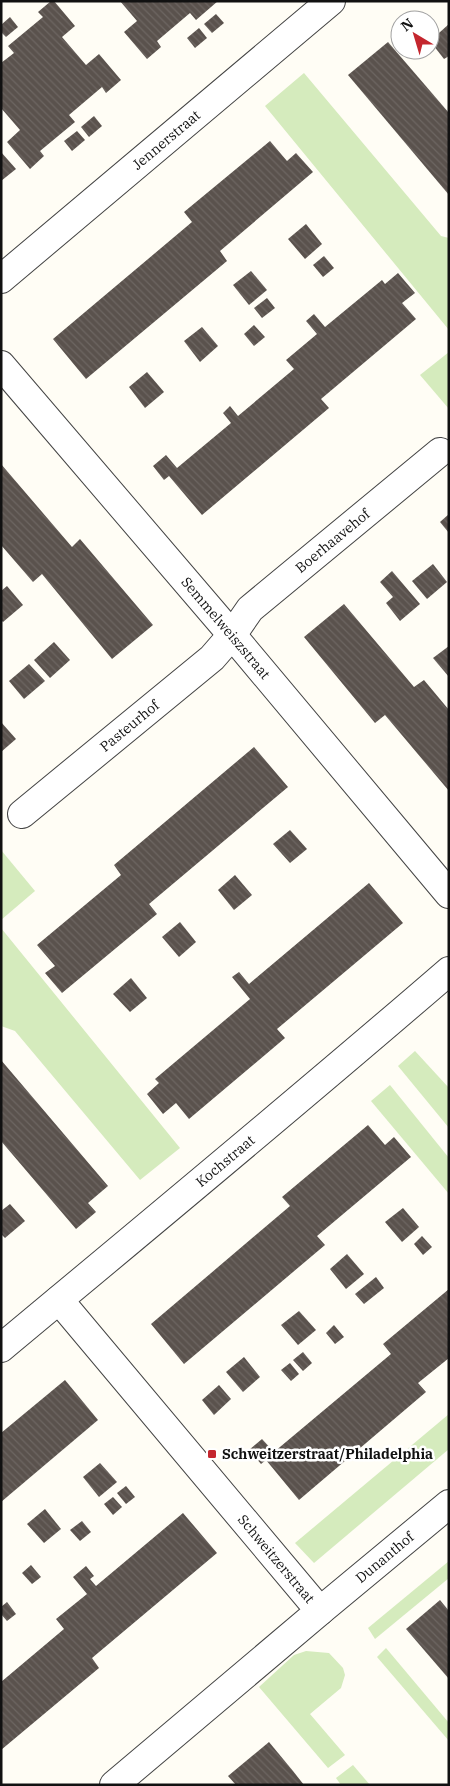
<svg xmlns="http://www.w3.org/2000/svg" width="450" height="1786" font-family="'IBM Plex Serif',serif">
  <defs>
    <pattern id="building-back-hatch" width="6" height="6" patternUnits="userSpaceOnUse" patternTransform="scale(1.25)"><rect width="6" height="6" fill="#5a524d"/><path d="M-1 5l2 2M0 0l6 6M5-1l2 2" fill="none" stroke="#6d6662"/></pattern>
  </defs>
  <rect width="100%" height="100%" fill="#fffdf5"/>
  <g fill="#d5ebbd">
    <polygon points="304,73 441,236 449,238 449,330 265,106"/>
    <polygon points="449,352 449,409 420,375"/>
    <polygon points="1,850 35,891 1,920"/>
    <polygon points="1,928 180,1148 140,1180 15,1031 1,1026"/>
    <polygon points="415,1051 449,1088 449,1128 398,1066"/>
    <polygon points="390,1085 449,1158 449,1194 371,1101"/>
    <polygon points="449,1414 449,1449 314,1563 295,1543"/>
    <polygon points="449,1561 449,1578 375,1639 368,1628"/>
    <polygon points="386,1648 449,1723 449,1741 377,1657"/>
    <polygon points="306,1651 329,1653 343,1668 345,1675 341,1688 310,1714 345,1755 328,1768 259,1687 294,1655"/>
    <polygon points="353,1765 370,1785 341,1785 336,1778"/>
  </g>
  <g fill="url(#building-back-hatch)">
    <polygon points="51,1 54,1 75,26 62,37 86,65 99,54 121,80 106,93 102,87 69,115 75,122 40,151 44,156 30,169 7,142 20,130 1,108 1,63 14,53 8,46 43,17 38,12"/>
    <polygon points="120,1 218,1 196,20 190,13 157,41 161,47 147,59 124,32 137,21"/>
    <polygon points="216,14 224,23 212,33 204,24"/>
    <polygon points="10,17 18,27 6,37 1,32 1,25"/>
    <polygon points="449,24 449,56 444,59 430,41"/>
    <polygon points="199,28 207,38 195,48 187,38"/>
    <polygon points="388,42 449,113 449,195 348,75"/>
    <polygon points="94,116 102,126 89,137 81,127"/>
    <polygon points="77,131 85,140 72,151 64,141"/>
    <polygon points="270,141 287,161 296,153 313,172 220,251 227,261 86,379 53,339 192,222 184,212"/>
    <polygon points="1,152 16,169 1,181"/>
    <polygon points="306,224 322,244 305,259 288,239"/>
    <polygon points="324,256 334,268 323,277 313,265"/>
    <polygon points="251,271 267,290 249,305 233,285"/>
    <polygon points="398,273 415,293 402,303 416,319 321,399 329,408 202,515 169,476 164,480 153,466 166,455 177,468 231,423 223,413 230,406 238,416 294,369 286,360 317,334 306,321 314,314 325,327 382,280 385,284"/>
    <polygon points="267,298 275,308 262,318 254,308"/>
    <polygon points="254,325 265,337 254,346 244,334"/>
    <polygon points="202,327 218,346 200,362 184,341"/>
    <polygon points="147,372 164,392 145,408 129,387"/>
    <polygon points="1,464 72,547 80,539 153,625 112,659 42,574 33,582 1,545"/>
    <polygon points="449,514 449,533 440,522"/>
    <polygon points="433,564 447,582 427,599 412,581"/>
    <polygon points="392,571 420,604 400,621 386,603 393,597 380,582"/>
    <polygon points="7,586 23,605 3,622 1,620 1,591"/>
    <polygon points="344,604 414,687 424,680 449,710 449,791 385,715 375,723 304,637"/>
    <polygon points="54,642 70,660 50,678 34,660"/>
    <polygon points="449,646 449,677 433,658"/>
    <polygon points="29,664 45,681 24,699 9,681"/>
    <polygon points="1,722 16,739 1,752"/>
    <polygon points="254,747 288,787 149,904 157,914 62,993 45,973 55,966 37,945 121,875 114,865"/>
    <polygon points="290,830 307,849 290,863 273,844"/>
    <polygon points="235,875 252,895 234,910 218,890"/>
    <polygon points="369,883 403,923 277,1029 285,1038 189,1119 176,1103 163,1114 147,1094 159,1083 155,1079 250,999 232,977 239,972 249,984"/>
    <polygon points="180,922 196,942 179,957 162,937"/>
    <polygon points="131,978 147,998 130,1012 113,994"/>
    <polygon points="1,1060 108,1186 88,1203 96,1212 76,1229 1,1141"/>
    <polygon points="368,1125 385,1145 394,1137 411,1157 317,1236 325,1245 184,1364 151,1324 290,1206 282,1197"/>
    <polygon points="10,1204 25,1221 5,1238 1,1234 1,1211"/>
    <polygon points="403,1208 419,1227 402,1242 385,1222"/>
    <polygon points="422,1236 432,1247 423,1255 414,1244"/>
    <polygon points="347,1254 364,1274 346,1289 330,1269"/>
    <polygon points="376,1277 384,1288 364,1304 355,1294"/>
    <polygon points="449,1289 449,1358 418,1383 426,1392 299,1500 266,1460 261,1464 249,1450 262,1439 274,1452 391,1354 383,1344"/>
    <polygon points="299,1311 316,1330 298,1345 281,1325"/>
    <polygon points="334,1325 344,1337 335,1344 326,1333"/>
    <polygon points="303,1352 312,1363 303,1371 293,1360"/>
    <polygon points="244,1357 260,1377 243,1392 226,1372"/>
    <polygon points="290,1363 299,1374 291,1381 281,1370"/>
    <polygon points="65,1380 98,1420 1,1502 1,1433"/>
    <polygon points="219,1385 231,1399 214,1415 202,1400"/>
    <polygon points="100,1463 117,1482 99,1497 83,1477"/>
    <polygon points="126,1486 135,1497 126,1504 117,1493"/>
    <polygon points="113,1497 122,1507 113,1515 104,1504"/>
    <polygon points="45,1509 61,1529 44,1543 27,1524"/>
    <polygon points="183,1513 217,1553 92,1658 99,1668 1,1750 1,1682 64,1629 56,1619 87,1594 73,1577 86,1566 94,1576 90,1579 96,1586"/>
    <polygon points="82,1521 91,1532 80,1541 70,1530"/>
    <polygon points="31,1565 41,1577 32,1584 22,1573"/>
    <polygon points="440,1600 449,1611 449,1679 406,1629"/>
    <polygon points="7,1602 16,1614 7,1621 1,1614 1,1607"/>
    <polygon points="269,1742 293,1771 304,1785 236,1785 228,1776"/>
  </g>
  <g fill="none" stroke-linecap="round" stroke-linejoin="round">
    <g stroke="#444" stroke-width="30">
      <g id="street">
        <path id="s1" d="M1 279 331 1"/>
        <path id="s2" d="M1 365 232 635 449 894"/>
        <path id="s3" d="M22 814 212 658 232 635 250 609 440 452"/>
        <path id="s4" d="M59 1300 320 1611 114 1785"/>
        <path id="s5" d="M1 1348C151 1223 301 1099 449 971"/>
        <path id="s6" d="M320 1611 449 1504"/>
      </g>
    </g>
    <use href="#street" stroke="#fff" stroke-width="28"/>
  </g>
  <rect fill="#c4262e" stroke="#fff" stroke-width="2" x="207" y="1449" width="10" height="10" rx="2.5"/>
  <g text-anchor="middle" stroke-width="5" stroke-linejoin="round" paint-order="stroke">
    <g font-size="14" fill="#111" stroke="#fff">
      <text dy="5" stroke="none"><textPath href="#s1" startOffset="216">Jennerstraat</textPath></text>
      <text dy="5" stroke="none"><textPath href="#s3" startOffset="415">Boerhaavehof</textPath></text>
      <text dy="5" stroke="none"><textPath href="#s2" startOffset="346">Semmelweiszstraat</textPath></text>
      <text dy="5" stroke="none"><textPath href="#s3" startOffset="139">Pasteurhof</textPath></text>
      <text dy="5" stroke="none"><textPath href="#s5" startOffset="292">Kochstraat</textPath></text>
      <text dy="5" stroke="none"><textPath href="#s6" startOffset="84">Dunanthof</textPath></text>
      <text dy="5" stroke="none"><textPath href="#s4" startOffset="338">Schweitzerstraat</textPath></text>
    </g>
    <g font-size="14" font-weight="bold" fill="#111" stroke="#fff" text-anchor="start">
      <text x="222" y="1459">Schweitzerstraat/Philadelphia</text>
    </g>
  </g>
  <rect width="450" height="1786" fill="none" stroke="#111111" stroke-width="5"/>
  <g transform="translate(415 35) rotate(322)"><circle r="24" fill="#ffffff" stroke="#a0a0a0"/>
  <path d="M0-4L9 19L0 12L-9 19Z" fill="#c4262e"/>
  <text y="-8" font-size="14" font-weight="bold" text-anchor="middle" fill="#111111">N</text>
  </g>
</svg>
